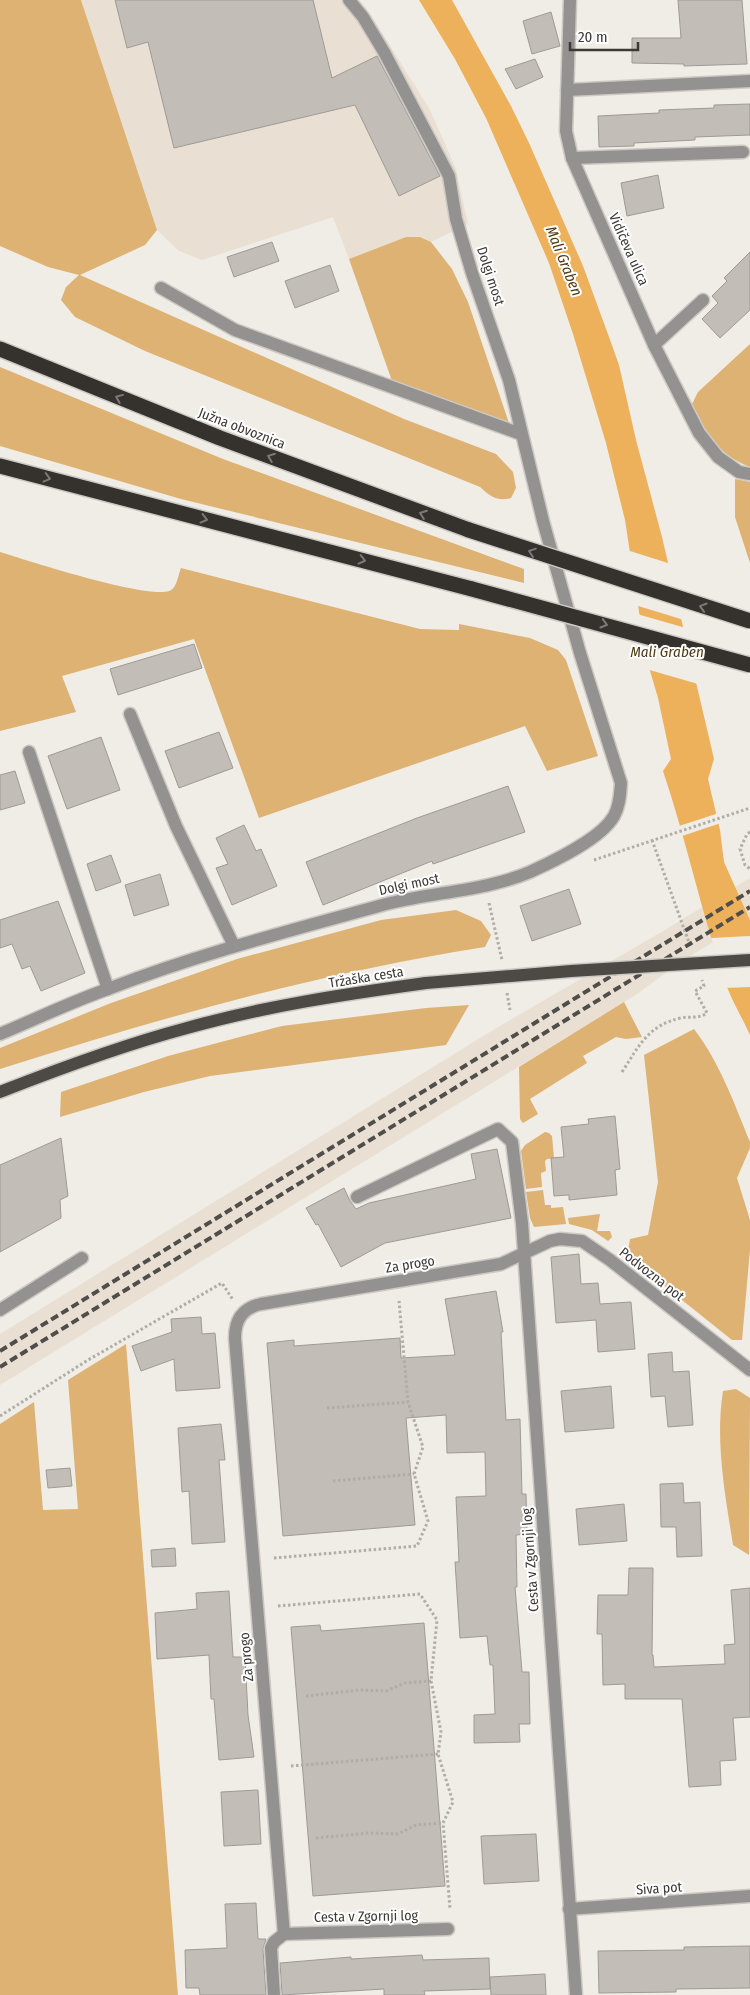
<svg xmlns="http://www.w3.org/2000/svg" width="750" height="1995" font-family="'Fira Sans Condensed',sans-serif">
  <rect width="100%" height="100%" fill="#f0ece6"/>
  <g fill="#e9e0d3">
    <polygon points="81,0 359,0 371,15 430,110 456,169 468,224 431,242 420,237 406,237 349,259 333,217 202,260 179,251 157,230"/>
    <polygon points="750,878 750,920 682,961 637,994 0,1385 0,1334 493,1030 663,931"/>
  </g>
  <g fill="#deb273">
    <path d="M0 0H81L157 230 145 245 80 275 404 419 496 454 513 472 516 488 511 498C497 502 490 496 480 487L145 351 75 317 61 300 66 287 79 275 48 267 0 246Z"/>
    <polygon points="406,237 420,237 431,242 452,269 468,302 509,423 392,381 349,259"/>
    <path d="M750 344V467C717 454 708 435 692 404L698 392Z"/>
    <polygon points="0,367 223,459 524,569 524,583 181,499 0,446"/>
    <polygon points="735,479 750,482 750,563 735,517"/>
    <path d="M0 552C29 561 146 599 169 591 177 589 178 575 181 568L420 629 459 630V624L530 638 558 650 566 660 598 756 547 771 525 726 259 818 194 639 62 676 76 712 0 731Z"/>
    <path d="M456 910 481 921 491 935 485 947C319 973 160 1018 0 1069V1048L111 1003 237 959 381 920Z"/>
    <polygon points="624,1002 642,1037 626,1039 616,1037 583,1056 587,1063 530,1099 538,1114 523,1123 520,1119 519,1067"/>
    <polygon points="469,1005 446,1045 210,1076 144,1092 60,1117 61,1092 168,1056 282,1026 426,1008"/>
    <path d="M694 1029C720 1063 734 1103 750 1142V1148L737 1178 750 1220V1250L742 1340H732L627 1256 630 1239 648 1235 658 1182 644 1055Z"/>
    <polygon points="545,1132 549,1133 552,1136 554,1158 547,1159 545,1161 546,1171 541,1173 542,1187 526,1189 521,1151 525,1145"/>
    <polygon points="543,1190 545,1205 551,1205 551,1208 563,1207 566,1224 534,1227 530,1218 526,1192"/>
    <polygon points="600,1214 597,1231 610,1231 612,1237 608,1241 592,1230 569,1224 568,1218"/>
    <polygon points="126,1344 178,1995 0,1995 0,1424 34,1402 43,1510 78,1509 68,1380"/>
    <path d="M736 1389 750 1398 749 1555 733 1545C725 1494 715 1441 723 1391Z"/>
  </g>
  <path fill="#ecb15a" d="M419 0H452L511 106 529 143 583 266 609 337 619 365 636 440 662 537 714 759 708 779 720 830 724 862 750 920V1035C743 1019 733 1003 727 987 702 916 687 842 663 771L671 759 658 698 646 657 625 520 606 443 573 334 549 263 486 118 455 59Z"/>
  <g fill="#f0ece6">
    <polygon points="627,550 671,564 684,620 635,605"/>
    <polygon points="637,614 686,628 698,684 646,669"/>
    <polygon points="719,813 721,823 682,836 679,826"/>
    <polygon points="750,936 750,987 725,988 711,938"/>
  </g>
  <g fill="#c2bdb7" stroke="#9e9a95">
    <polygon points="115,0 313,0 332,78 377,56 440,176 399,196 355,105 174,148 148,42 127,48"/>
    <polygon points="678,0 742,0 747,64 684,66 684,64 632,63 632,38 681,38"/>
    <polygon points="551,12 560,46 532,54 523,21"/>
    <polygon points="535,59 543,77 516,89 505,69"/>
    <polygon points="750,104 750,135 695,137 695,140 634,143 634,146 599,147 598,116 659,113 659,110 714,108 714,105"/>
    <polygon points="658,175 664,208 627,216 621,183"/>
    <polygon points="272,242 279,261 234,277 227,257"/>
    <polygon points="750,252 750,310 720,338 702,319 718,303 712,296 727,281 724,278"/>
    <polygon points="330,265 339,291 295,308 285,281"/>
    <polygon points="194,644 202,668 118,695 110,669"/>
    <polygon points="219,732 233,768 179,788 165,751"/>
    <polygon points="101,737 120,790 67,809 48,756"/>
    <polygon points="15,771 25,803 0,810 0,775"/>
    <polygon points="508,786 525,832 433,864 432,861 323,905 306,862 417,818"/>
    <polygon points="244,825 256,851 261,849 277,886 232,905 216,868 228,864 216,838"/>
    <polygon points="111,855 121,882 96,891 87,864"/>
    <polygon points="160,874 169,905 134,916 125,885"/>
    <polygon points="569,889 581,924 532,941 520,906"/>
    <polygon points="58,901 85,973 41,991 30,966 22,969 12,944 0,948 0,920"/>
    <polygon points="615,1116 620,1169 615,1170 617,1195 569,1200 569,1195 554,1196 551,1158 564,1157 561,1127 589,1124 588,1119"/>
    <polygon points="61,1138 68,1196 60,1200 61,1218 0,1252 0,1165"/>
    <polygon points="497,1149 511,1218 385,1243 341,1267 318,1224 316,1225 306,1208 344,1188 350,1201 356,1209 369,1203 476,1179 471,1154"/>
    <polygon points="579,1254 581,1284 598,1283 600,1304 631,1302 635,1349 598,1352 596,1320 556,1323 551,1257"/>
    <polygon points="496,1291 503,1332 501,1332 506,1420 520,1419 522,1494 526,1494 527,1534 516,1535 517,1587 515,1587 522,1672 529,1672 530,1724 519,1724 520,1742 474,1743 474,1715 495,1714 493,1665 490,1665 487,1636 460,1638 455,1562 459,1562 456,1497 486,1496 485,1452 447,1453 446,1415 406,1418 415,1525 283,1536 267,1343 294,1340 294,1346 400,1338 401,1358 455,1355 445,1299"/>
    <polygon points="201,1317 202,1334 215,1333 220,1388 176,1391 174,1359 141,1371 132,1346 172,1332 171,1319"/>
    <polygon points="672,1352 673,1372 689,1371 693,1425 668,1427 665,1396 651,1397 648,1354"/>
    <polygon points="611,1386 614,1428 565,1432 561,1391"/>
    <polygon points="221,1424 225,1460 219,1460 225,1542 192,1544 189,1491 182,1492 178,1428"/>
    <polygon points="70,1468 72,1486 48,1488 46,1470"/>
    <polygon points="683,1483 684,1503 700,1502 702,1556 677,1557 676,1527 661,1527 660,1484"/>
    <polygon points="624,1504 627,1541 579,1545 576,1509"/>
    <polygon points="175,1548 176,1566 152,1567 151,1550"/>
    <polygon points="629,1568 653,1568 652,1655 653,1655 654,1667 725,1664 724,1645 735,1644 731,1590 750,1588 750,1717 733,1718 736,1760 720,1761 721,1785 689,1787 682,1699 625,1699 625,1684 603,1685 602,1634 597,1634 598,1595 628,1595"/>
    <polygon points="229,1591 233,1657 245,1657 248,1715 254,1757 219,1760 214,1699 211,1699 209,1655 157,1659 155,1613 197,1609 196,1593"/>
    <polygon points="424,1623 445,1886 313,1896 291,1627 320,1625 321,1631"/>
    <polygon points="258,1790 261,1844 224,1846 221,1792"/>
    <polygon points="536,1834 539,1881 484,1884 481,1836"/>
    <polygon points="256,1903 258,1939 266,1939 263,1949 266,1995 200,1995 199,1988 186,1988 185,1950 227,1948 225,1904"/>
    <polygon points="750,1946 750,1988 676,1989 676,1992 599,1993 598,1951 684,1950 684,1947"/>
    <polygon points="422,1955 423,1960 489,1958 490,1989 424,1991 425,1995 384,1995 384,1989 282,1995 280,1963 351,1957 351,1959"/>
    <polygon points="545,1974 546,1995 491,1995 490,1977"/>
  </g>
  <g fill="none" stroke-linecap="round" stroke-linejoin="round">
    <g stroke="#ccc8c3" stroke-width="15">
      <g id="minor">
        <polyline points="570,0 566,131 572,158 654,345 699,433 718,457 739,472 750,474"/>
        <polyline points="567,90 750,81"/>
        <polyline points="572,158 743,152"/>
        <polyline points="161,288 235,330 521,434"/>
        <polyline points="654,345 703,300"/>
        <polyline points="130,714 176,826 234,946"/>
        <polyline points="29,752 108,989"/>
        <path d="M0 1034C36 1019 71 1002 108 989 196 955 288 931 379 906 428 892 483 892 530 872 554 861 601 839 614 816 620 805 620 794 621 783L580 653 543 521 509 380 472 273 456 219 449 176 384 52 363 17 349 0"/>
        <polyline points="357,1197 498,1129 512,1142 522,1223 576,1995"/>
        <polyline points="0,1310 82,1258"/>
        <polyline points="569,1909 750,1896"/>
        <path d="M284 1934 235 1338C235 1319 243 1308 261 1304L501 1264 550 1241 560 1239 582 1241 610 1260 750 1370"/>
        <polyline points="284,1934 448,1929"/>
        <polyline points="274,1995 271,1948 274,1942 284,1934"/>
      </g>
    </g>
    <g stroke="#ccc8c3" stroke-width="15">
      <path id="major" d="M0 1092C61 1068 123 1045 187 1028 265 1006 346 994 426 983"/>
    </g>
    <g stroke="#ccc8c3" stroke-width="18">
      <g id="highway">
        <polyline points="0,349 220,438 469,530"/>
        <polyline points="0,466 472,589"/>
      </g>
    </g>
    <g stroke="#b0ada8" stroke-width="3" stroke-dasharray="2.5 2.5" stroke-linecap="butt">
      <polyline points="750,832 747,834 740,849 745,865 750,869"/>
      <polyline points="652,840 691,948"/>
      <polyline points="594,860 750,808"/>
      <polyline points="489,903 502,960"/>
      <polyline points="507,993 510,1010"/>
      <path d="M622 1072C639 1046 648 1025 681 1018 691 1016 699 1019 707 1013L695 991 704 986 702 980"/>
      <polyline points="327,1408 408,1402"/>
      <polyline points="0,1416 88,1360 222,1283 233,1300"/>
      <polyline points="333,1481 414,1474"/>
      <polyline points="274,1558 417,1546 428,1521 414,1474 423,1447 408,1402 399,1301"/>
      <polyline points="278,1606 420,1594 437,1620 431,1681 441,1732 438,1754 453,1802 443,1823 450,1909"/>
      <polyline points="306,1696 359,1690 386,1691 405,1683 431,1681"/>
      <polyline points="291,1766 438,1754"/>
      <polyline points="316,1838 369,1833 398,1834 416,1825 443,1823"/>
    </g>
    <use href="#minor" stroke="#949290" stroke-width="12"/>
    <use href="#major" stroke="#4d4a46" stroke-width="12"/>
    <use href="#highway" stroke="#35312d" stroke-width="15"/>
    <g stroke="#504e4b" stroke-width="4" stroke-dasharray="8 4" stroke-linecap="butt">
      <polyline points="0,1351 750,891"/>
      <polyline points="0,1367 750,907"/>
    </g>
    <g stroke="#ccc8c3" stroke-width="15" stroke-linecap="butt">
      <polyline id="major-bridge" points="426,983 571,971 750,960"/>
    </g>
    <g stroke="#ccc8c3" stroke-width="18" stroke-linecap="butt">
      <g id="highway-bridge">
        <polyline points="469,530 750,621"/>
        <polyline points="472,589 750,665"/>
      </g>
    </g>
    <use href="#major-bridge" stroke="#4d4a46" stroke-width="12"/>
    <use href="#highway-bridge" stroke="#35312d" stroke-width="15"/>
  </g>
  <defs><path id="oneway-chevron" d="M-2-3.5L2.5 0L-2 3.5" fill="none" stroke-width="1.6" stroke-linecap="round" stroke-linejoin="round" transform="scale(1.25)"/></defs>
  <g stroke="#7c7976">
    <use href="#oneway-chevron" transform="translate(119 398) rotate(-158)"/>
    <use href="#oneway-chevron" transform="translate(271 457) rotate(-159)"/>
    <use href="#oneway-chevron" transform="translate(47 478) rotate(15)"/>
    <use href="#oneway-chevron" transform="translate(423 514) rotate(-160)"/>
    <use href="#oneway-chevron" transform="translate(204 519) rotate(14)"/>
    <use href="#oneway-chevron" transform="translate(532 552) rotate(-161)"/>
    <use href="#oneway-chevron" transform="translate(362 560) rotate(14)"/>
    <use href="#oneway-chevron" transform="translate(703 607) rotate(-163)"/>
    <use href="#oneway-chevron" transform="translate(604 624) rotate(16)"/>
  </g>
  <g text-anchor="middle" stroke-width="4" stroke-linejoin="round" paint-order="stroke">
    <g font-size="14" fill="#3b3a37" stroke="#fff">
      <text transform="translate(629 249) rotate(66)" y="5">Vidičeva ulica</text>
      <text transform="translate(491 276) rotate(72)" y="5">Dolgi most</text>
      <text transform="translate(242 428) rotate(21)" y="5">Južna obvoznica</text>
      <text transform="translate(409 884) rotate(-12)" y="5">Dolgi most</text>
      <text transform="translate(366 977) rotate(-9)" y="5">Tržaška cesta</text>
      <text transform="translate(410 1264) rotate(-9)" y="5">Za progo</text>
      <text transform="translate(652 1274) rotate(38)" y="5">Podvozna pot</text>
      <text transform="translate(530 1560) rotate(-94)" y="5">Cesta v Zgornji log</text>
      <text transform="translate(246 1657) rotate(-95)" y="5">Za progo</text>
      <text transform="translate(659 1888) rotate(-4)" y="5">Siva pot</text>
      <text transform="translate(366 1916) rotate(-1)" y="5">Cesta v Zgornji log</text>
    </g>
    <g font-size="15" font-style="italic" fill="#523a15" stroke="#fff">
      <text transform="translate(564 261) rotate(68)" y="5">Mali Graben</text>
      <text x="667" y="657">Mali Graben</text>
    </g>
  </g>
  <path d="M570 42v8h68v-8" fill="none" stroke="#3b3a37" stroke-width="2.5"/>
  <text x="578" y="42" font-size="15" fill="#3b3a37" stroke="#ffffff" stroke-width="4" paint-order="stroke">20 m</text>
</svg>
